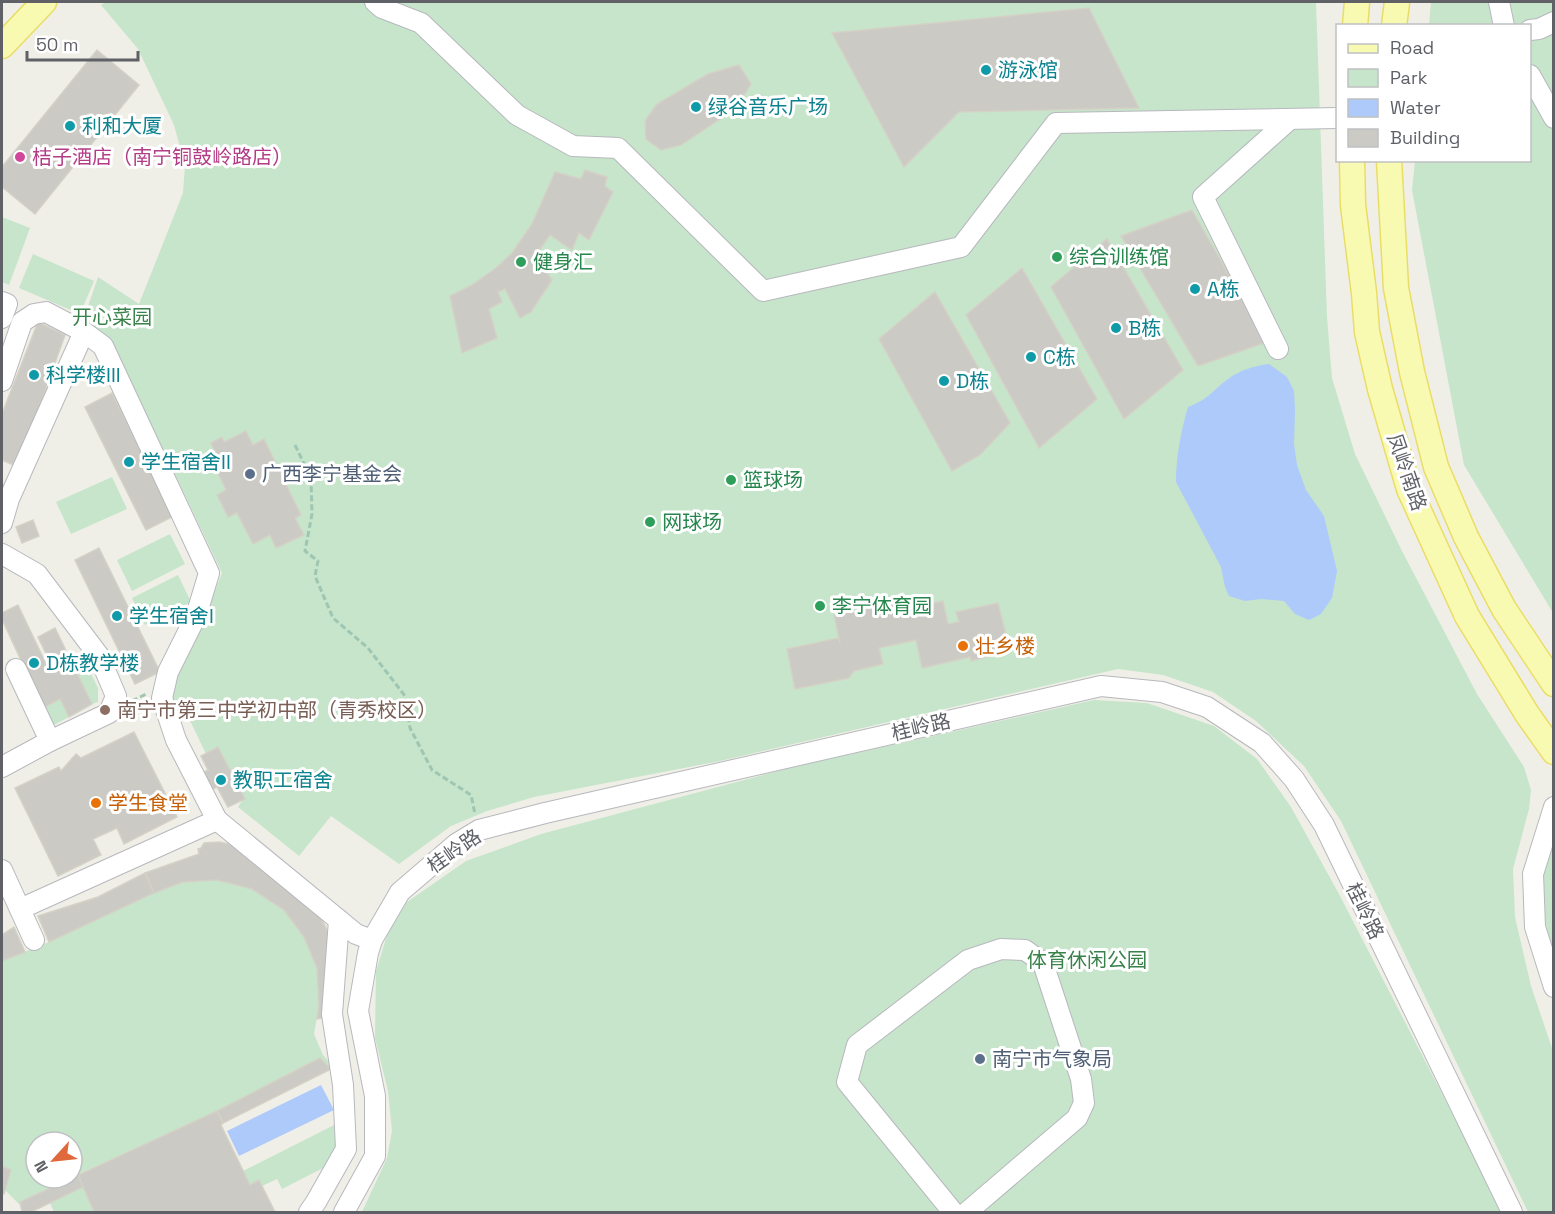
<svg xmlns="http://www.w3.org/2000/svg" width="1555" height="1214" font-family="'Space Grotesk','Noto Sans SC',sans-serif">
  <rect width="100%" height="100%" fill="#f0efe7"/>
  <g fill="#c6e5cb">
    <polygon points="106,2 1316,2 1327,317 1332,378 1355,454 1402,551 1477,694 1524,767 1531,790 1529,809 1513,869 1515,917 1531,986 1553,1051 1553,1212 1528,1212 1341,821 1304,766 1256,721 1213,692 1163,675 1118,669 720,761 534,797 487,811 451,826 399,864 331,816 299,856 238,807 244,798 219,748 206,754 186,712 176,717 170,701 171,684 193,638 196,638 222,573 164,451 138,403 82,324 98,277 139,304 183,193 185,166 174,125 138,49 101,5"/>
    <polygon points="1431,2 1553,2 1553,613 1464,465 1412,190 1415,161 1530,160 1530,26 1429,25"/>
    <polygon points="2,217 30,228 9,285 2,282"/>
    <polygon points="33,254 94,281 80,314 19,288"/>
    <polygon points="112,477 127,509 71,534 56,502"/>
    <polygon points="170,534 185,564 132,591 117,560"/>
    <polygon points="178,575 191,602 145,625 132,598"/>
    <polygon points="81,653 98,688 98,702 92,704 70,658"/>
    <polygon points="60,699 69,717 52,726 43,708"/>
    <polygon points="1094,700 1147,703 1214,726 1257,759 1291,807 1339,894 1503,1212 362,1212 387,1158 392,1131 388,1091 375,1038 376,971 387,935 407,902 466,861 541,834 789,768"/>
    <polygon points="1553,839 1553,960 1541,898 1543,860"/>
    <polygon points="217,880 252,889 284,910 304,937 317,968 319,1006 314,1034 323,1055 334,1067 331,1069 320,1059 217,1111 72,1177 72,1142 36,1142 36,1178 71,1178 20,1202 20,1205 5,1190 11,1171 2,1166 2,961 49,942 154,893 183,882"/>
    <polygon points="340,1122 339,1140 327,1166 282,1189 277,1179 262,1186 259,1180 250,1185 243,1171"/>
    <polygon points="83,1187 94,1212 54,1212 50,1203"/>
  </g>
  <g fill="#adcafa">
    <path d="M1269 364 1287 377 1294 391 1295 410 1294 444 1297 465 1306 490 1324 516 1337 571 1332 598 1321 614 1309 620 1295 614 1284 601 1261 599 1245 601 1229 596 1225 587 1221 567 1176 482C1176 457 1181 431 1188 407 1209 399 1212 391 1228 379 1240 370 1254 366 1269 364Z"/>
    <polygon points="321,1085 334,1110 239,1156 227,1131"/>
  </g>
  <g fill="#cccac4" stroke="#d4d2c6" stroke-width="1.5">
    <polygon points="1089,8 1139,108 959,112 904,167 832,33"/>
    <polygon points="97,50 139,85 35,214 2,187 2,167"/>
    <polygon points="739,65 751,84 735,109 681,145 661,150 646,139 645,121 657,104 708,74"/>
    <polygon points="585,170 607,177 605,186 613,192 589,240 579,233 572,250 550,235 535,256 552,280 531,312 520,318 505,289 498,292 502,302 489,309 497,338 462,353 450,296 472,285 496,268 512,253 532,224 555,172 581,179"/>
    <polygon points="1192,210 1267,342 1198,366 1121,236"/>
    <polygon points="1107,239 1183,370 1124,419 1051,287"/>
    <polygon points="1022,268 1097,399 1039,448 966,315"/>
    <polygon points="935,292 1010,423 980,455 952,471 879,339"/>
    <polygon points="38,322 65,335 18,467 2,460 2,414"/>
    <polygon points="112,393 174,516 146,530 85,407"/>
    <polygon points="246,431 253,445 264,439 301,515 295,518 304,535 276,548 270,535 253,544 237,513 228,517 217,495 226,490 211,459 217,456 211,443 222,437 224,442"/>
    <polygon points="33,520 39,536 22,543 16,527"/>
    <polygon points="99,548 160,672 135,684 75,560"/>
    <polygon points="911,598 913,608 943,601 948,624 959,622 956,612 998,603 1010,651 971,661 970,657 922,668 916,640 879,648 883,664 854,671 849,678 795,689 787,649 838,638 840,643 834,615"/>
    <polygon points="18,605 49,670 53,668 38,637 55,628 92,704 69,717 60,699 43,708 2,619 2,613"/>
    <polygon points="134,732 177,817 124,844 117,828 93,839 101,855 58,876 15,788 59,767 61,771 76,754 81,758"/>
    <polygon points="218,747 245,799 228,807 217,787 211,790 202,773 208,770 201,756"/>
    <polygon points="219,842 243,847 318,912 329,934 327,1017 317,1019 319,1006 317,968 304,937 284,910 252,889 217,880 183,882 154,893 145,873 199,854 198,849 201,848 204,843"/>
    <polygon points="145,873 154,893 49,942 38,916 98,897"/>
    <polygon points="14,927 25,952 2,961 2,935"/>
    <polygon points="320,1058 331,1069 223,1123 217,1111"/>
    <polygon points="217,1111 223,1123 221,1125 250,1185 259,1180 275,1212 94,1212 78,1175"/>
    <polygon points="2,1166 11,1170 4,1194 2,1193"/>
    <polygon points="78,1175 83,1187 31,1212 22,1212 20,1202"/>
  </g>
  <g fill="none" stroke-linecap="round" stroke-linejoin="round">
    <g stroke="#b7b8bd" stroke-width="22">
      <g id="minor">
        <polyline points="375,2 382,8 421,23 517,115 573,146 618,148 763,291 961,247 1056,123 1338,118"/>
        <polyline points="1499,2 1504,26"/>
        <polyline points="1530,30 1539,29 1554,22"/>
        <polyline points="1530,75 1554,118"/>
        <polyline points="2,302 7,304 2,318"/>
        <polyline points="1278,349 1203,197 1290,119"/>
        <polyline points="2,381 22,322 34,314 46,312 84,332 103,346 209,573 196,616 168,672 162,698 176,740 217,820 356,934 372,940"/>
        <polyline points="2,523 9,499 84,332"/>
        <polyline points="2,554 37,574 99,656 116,696 109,713 50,741 2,767"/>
        <polyline points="16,669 50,741"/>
        <polyline points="1554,807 1533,874 1535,927 1554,987"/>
        <polyline points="2,870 34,940"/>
        <polyline points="20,909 217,820"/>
        <polyline points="309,1212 316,1202 346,1149 343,1085 332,1014 339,920"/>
        <polyline points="344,1212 375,1156 375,1096 358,1011 368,953 372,940 400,892 456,844 479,830 545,813 1101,686 1162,692 1207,707 1262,743 1294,779 1324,825 1512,1212"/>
        <polyline points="953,1212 847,1082 857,1045 968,960 1001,949 1025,950 1043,963 1081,1079 1084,1103 1077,1118 967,1212"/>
      </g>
    </g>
    <g stroke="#eadd66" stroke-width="27">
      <g id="major">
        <polyline points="1355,26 1357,2"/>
        <polyline points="1394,26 1397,2"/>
        <polyline points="2,46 44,2"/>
        <polyline points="1352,160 1353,205 1364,293 1367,332 1380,389 1409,489 1467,616 1527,714 1554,752"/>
        <polyline points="1389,160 1396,288 1412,372 1436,467 1466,537 1504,609 1554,684"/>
      </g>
    </g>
    <g stroke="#9fc6b2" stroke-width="3" stroke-dasharray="6 3" stroke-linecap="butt">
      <polyline points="295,445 311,478 312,514 305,551 318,561 315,576 333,618 368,648 405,696 410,728 432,770 471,795 475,814"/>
      <polyline points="132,701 148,693"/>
    </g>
    <use href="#minor" stroke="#fff" stroke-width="20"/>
    <use href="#major" stroke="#f9fab2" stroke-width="24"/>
  </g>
  <g fill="#0f9aa8" stroke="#fff" stroke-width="2">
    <circle cx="986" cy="70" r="6"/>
    <circle cx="696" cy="107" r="6"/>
    <circle cx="70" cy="126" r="6"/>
    <circle cx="1195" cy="289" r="6"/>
    <circle cx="1116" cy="328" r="6"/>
    <circle cx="1031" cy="357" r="6"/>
    <circle cx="34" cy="375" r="6"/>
    <circle cx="944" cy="381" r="6"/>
    <circle cx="129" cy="462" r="6"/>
    <circle cx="117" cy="616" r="6"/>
    <circle cx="34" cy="663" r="6"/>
    <circle cx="221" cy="780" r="6"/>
  </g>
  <circle fill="#d1479c" stroke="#fff" stroke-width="2" cx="20" cy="157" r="6"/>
  <g fill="#2e9e5b" stroke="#fff" stroke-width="2">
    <circle cx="1057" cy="257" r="6"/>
    <circle cx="521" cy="262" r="6"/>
    <circle cx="731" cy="480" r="6"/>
    <circle cx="650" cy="522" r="6"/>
    <circle cx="820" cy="606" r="6"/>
  </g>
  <g fill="#5c6f8a" stroke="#fff" stroke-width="2">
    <circle cx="250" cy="474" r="6"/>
    <circle cx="980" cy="1059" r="6"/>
  </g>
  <g fill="#e8710a" stroke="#fff" stroke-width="2">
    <circle cx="963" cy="646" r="6"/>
    <circle cx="96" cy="803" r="6"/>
  </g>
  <circle fill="#8d6e63" stroke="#fff" stroke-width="2" cx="105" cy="710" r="6"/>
  <g text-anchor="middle" stroke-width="6" stroke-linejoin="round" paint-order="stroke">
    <g font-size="20" fill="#0d838f" stroke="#fff" text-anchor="start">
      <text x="998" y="77">游泳馆</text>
      <text x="708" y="114">绿谷音乐广场</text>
      <text x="82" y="133">利和大厦</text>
      <text x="1207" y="296">A栋</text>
      <text x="1128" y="335">B栋</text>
      <text x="1043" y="364">C栋</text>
      <text x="46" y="382">科学楼III</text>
      <text x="956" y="388">D栋</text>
      <text x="141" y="469">学生宿舍II</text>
      <text x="129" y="623">学生宿舍I</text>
      <text x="46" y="670">D栋教学楼</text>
      <text x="233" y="787">教职工宿舍</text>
    </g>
    <g font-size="20" fill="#b23c85" stroke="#fff" text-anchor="start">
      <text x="32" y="164">桔子酒店（南宁铜鼓岭路店）</text>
    </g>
    <g font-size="20" fill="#27864d" stroke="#fff" text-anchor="start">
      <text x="1069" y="264">综合训练馆</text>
      <text x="533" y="269">健身汇</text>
      <text x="743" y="487">篮球场</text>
      <text x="662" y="529">网球场</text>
      <text x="832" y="613">李宁体育园</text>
    </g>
    <g font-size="20" fill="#3a824b" stroke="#fff">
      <text x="112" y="324">开心菜园</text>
      <text x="1087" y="967">体育休闲公园</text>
    </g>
    <g font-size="20" fill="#5f6167" stroke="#fff">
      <text transform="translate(1407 472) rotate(71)" y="7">凤岭南路</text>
      <text transform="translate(921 727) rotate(-13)" y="7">桂岭路</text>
      <text transform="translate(454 851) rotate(-35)" y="7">桂岭路</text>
      <text transform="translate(1365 911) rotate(64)" y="7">桂岭路</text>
    </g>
    <g font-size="20" fill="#4e5e75" stroke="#fff" text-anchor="start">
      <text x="262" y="481">广西李宁基金会</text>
      <text x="992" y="1066">南宁市气象局</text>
    </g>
    <g font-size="20" fill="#c56008" stroke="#fff" text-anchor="start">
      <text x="975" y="653">壮乡楼</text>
      <text x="108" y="810">学生食堂</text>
    </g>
    <g font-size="20" fill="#785e54" stroke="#fff" text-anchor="start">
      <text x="117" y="717">南宁市第三中学初中部（青秀校区）</text>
    </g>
  </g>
  <rect width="1555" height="1214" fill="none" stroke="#5f6167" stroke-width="6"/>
  <rect x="1336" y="24" width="195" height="138" fill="#ffffff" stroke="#bfc0c2" stroke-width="1.5"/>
  <rect x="1348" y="44" width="30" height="9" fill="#f9fab2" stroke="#bfc0c2" stroke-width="1.5"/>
  <text x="1390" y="54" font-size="18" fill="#5f6167">Road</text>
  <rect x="1348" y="69" width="30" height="18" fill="#c6e5cb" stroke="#bfc0c2" stroke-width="1.5"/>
  <text x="1390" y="84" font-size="18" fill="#5f6167">Park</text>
  <rect x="1348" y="99" width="30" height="18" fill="#adcafa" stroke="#bfc0c2" stroke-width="1.5"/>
  <text x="1390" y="114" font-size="18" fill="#5f6167">Water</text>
  <rect x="1348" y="129" width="30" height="18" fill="#cccac4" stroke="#bfc0c2" stroke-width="1.5"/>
  <text x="1390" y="144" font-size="18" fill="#5f6167">Building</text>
  <g transform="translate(54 1160) rotate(243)"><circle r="28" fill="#ffffff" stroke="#bfc0c2" stroke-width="1.5"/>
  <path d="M0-4.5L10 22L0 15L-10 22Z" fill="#e0683d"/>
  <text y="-9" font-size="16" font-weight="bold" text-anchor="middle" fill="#5f6167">N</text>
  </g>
  <path d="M27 51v9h111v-9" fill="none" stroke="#5f6167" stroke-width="3"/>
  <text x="36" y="51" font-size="18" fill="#5f6167" stroke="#ffffff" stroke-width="4.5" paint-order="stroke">50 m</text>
</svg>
